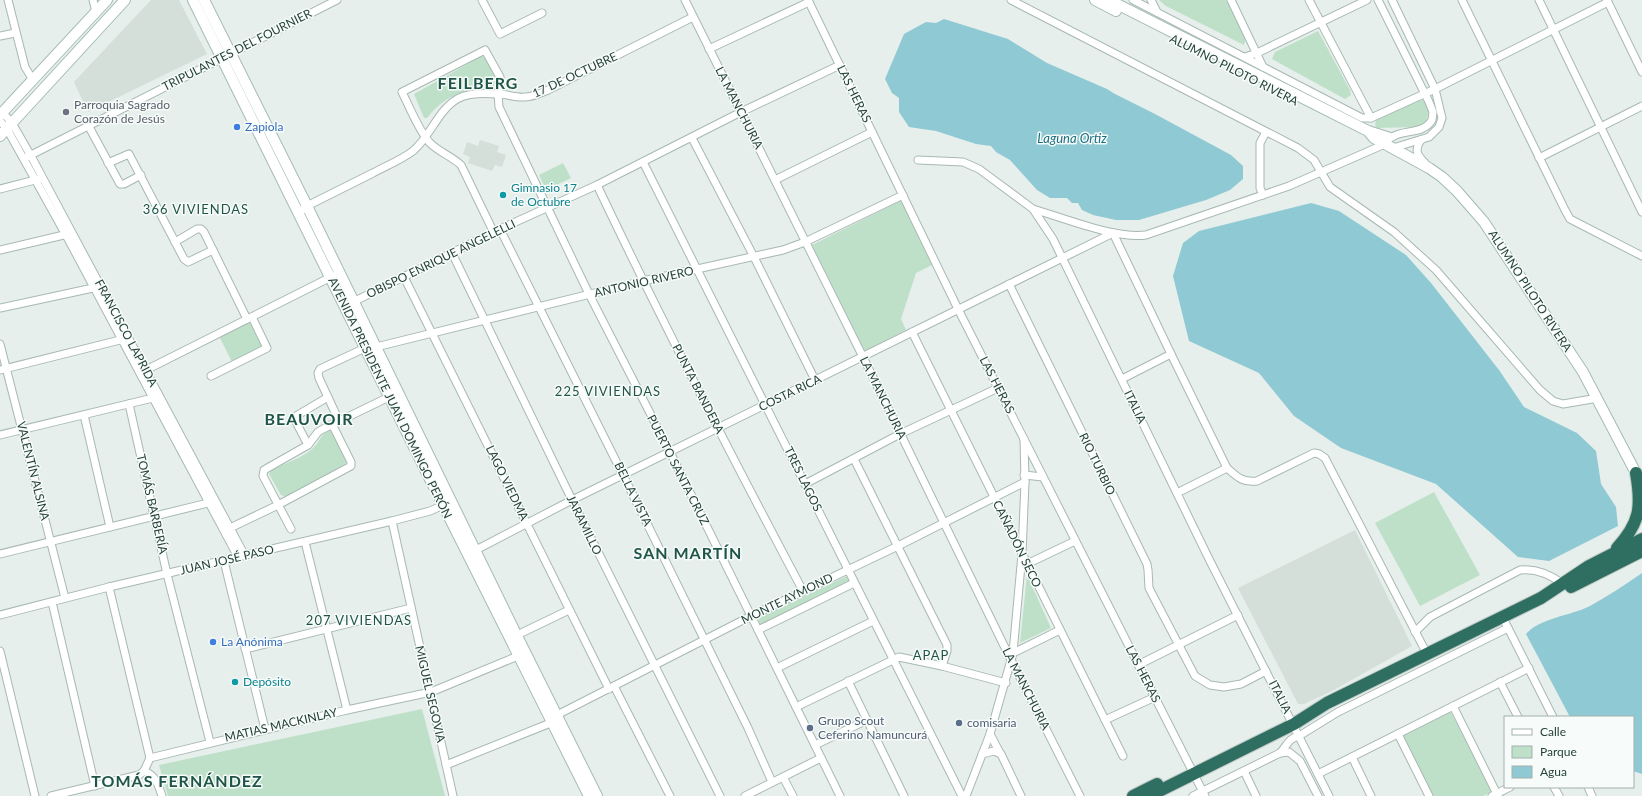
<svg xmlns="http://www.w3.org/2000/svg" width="1642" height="796" font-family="Lato,sans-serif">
  <rect width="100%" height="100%" fill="#e6efeb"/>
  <g fill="#d4dfda">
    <polygon points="151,0 179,0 207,54 88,112 74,82"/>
    <polygon points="480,140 499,146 497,152 506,155 502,167 495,165 492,171 468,163 470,157 463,154 467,142 478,146"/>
    <polygon points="1355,530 1412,646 1334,690 1304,704 1298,704 1238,588"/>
  </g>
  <g fill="#bfe0c8">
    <polygon points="1159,0 1226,0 1246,38 1244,45 1166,6"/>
    <polygon points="1318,31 1350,90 1351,95 1345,99 1272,59 1275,52"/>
    <path d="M482 56 487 59 497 83 495 86C463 90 448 93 427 118H424L414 94Z"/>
    <path d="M1419 99 1424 101C1429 109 1429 113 1426 122L1417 127 1377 128 1375 125 1376 120Z"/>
    <polygon points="563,163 571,178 546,190 539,175"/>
    <polygon points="902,200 934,264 916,273 901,319 906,330 865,351 812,245"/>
    <polygon points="249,321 262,347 232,362 219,336"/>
    <path d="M331 430 347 460 345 464 287 497 281 495 269 474 272 469C286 463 306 457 316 445 321 438 322 433 331 430Z"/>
    <polygon points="1434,492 1480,575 1420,606 1375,523"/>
    <polygon points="1027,575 1051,628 1020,643"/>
    <polygon points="847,576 849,582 760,625 758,618"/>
    <polygon points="422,709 445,796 168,796 159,765"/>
    <polygon points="1450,711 1492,792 1483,796 1433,796 1403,735"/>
  </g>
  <g fill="#8ec9d4">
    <polygon points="944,19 1008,39 1047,63 1107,89 1115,94 1155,114 1231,155 1243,166 1243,179 1230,190 1206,200 1139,220 1116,220 1093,215 1082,210 1078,203 1072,203 1067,198 1050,198 1037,190 1010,160 996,152 991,146 976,144 936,131 909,127 899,112 899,98 892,93 885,79 904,34 926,22 936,23"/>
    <polygon points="1311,203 1339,211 1406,255 1431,283 1499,370 1524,407 1577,433 1596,451 1601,484 1616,507 1618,526 1549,561 1518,557 1436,484 1341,448 1294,416 1259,373 1189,341 1173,276 1183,243 1199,231"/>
    <path d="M1642 573V774L1633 771V717H1570L1526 634C1540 618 1570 616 1590 606 1608 596 1625 585 1642 573Z"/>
  </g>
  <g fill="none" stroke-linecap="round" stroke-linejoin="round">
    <g stroke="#a8b8b2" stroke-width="9">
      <g id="street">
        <polyline points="8,0 25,67 33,80"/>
        <polyline points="93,0 96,12"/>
        <polyline points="482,0 500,34 542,13"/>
        <polyline points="685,0 863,357 1011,660 1080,796"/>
        <polyline points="808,0 958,309 1205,796"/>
        <polyline points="1011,0 1298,148 1314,160 1330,187 1394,232 1436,270 1540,390 1553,401 1563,404 1598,398"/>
        <polyline points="1133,0 1362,118 1371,118 1435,89 1608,2"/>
        <polyline points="1151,0 1157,12"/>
        <polyline points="1231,0 1263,67"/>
        <polyline points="1309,0 1371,118"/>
        <polyline points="1392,0 1435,89 1442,118 1439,127 1429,137 1393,148"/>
        <polyline points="1462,0 1565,210 1570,219 1642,256"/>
        <polyline points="1539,0 1642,212"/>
        <polyline points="1607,0 1642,72"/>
        <polyline points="0,36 15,33"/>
        <polyline points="709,49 809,2"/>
        <polyline points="1245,57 1257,53 1367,0"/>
        <polyline points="3,113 12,123 31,156 245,556"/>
        <polyline points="0,121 7,129 66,235 238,557"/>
        <polyline points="88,125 120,184 124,184 141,175"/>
        <polyline points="1367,129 1392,137"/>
        <polyline points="692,138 754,257 815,380"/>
        <path d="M1421 140C1414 150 1417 155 1425 163"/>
        <polyline points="27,157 337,0"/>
        <polyline points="1539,158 1642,106"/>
        <polyline points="918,160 963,162 979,169 1033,209 1053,239 1208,557 1329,796"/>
        <polyline points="643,162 962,796"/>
        <polyline points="108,163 129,154 184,259 188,262 213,250"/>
        <polyline points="775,180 872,132"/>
        <path d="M597 185C662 322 732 457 803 591"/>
        <polyline points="0,189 39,179"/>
        <polyline points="1263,195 1260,188 1260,143 1266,132"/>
        <path d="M1033 209C1064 218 1115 239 1146 235L1289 186 1385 144C1387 142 1389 138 1392 137 1404 129 1423 135 1432 120L1433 112 1429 102 1378 0"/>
        <path d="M299 213 307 206C329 195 351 184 373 173 386 166 401 160 413 151 431 136 438 109 459 98 469 93 486 93 498 94 507 94 516 98 525 97 533 97 541 93 548 90L693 17"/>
        <polyline points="500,229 623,475 748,728 772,782"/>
        <path d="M494 233 461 165C451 156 439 152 430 143 420 133 409 106 402 92L485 50 500 77V84L498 94 499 107 589 294 670 452 840 796"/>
        <polyline points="1113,233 1171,354 1227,468"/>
        <polyline points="175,242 197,229 201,229 204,232 247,319"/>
        <polyline points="0,250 68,234"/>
        <polyline points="452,253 572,500 720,796"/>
        <polyline points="404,277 609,689"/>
        <polyline points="1009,284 1147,564 1148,570 1149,588 1195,676 1210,685 1224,687 1241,684 1266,671"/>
        <polyline points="345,306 500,229 595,186 741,112 840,65"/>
        <polyline points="0,308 93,288"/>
        <polyline points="912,332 1123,756"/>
        <polyline points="0,344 65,598"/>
        <polyline points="0,370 124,339"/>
        <polyline points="146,370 333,276"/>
        <polyline points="211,376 267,348 252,317"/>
        <polyline points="1122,379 1171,354"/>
        <polyline points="129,404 167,574 210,742"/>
        <polyline points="84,415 110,527"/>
        <polyline points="339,421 319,378 318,373 320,369 365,348 376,347 643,281 783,250 805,242 903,195"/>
        <polyline points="0,435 157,397"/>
        <polyline points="308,445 296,422 296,416 328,397"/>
        <polyline points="854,459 947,645 947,651 942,666"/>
        <polyline points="1024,475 1043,477"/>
        <polyline points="805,484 900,434 998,388"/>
        <path d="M1177 493 1227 468C1237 477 1243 483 1257 481L1314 453 1319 454 1325 458 1427 654"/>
        <polyline points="392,521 453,796"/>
        <polyline points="230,528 278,505 351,466 351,462 332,424"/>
        <polyline points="291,529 263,476 264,470 308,445 318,432 323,429 393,395"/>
        <polyline points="305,542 347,710"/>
        <polyline points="472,552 572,500 1113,233"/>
        <polyline points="0,554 212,502"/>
        <polyline points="224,561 265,729"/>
        <polyline points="1027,564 1075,541"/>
        <polyline points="109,587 150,758"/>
        <polyline points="52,602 95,786"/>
        <polyline points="0,615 109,587 392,521 430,511 446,504"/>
        <polyline points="1502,616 1553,717"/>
        <polyline points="758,630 854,583"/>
        <path d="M1415 632 1430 617 1520 570C1536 568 1551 575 1563 584"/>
        <polyline points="513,637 569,610"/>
        <polyline points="245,649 411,608"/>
        <polyline points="0,651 35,796"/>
        <polyline points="1013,653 1060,630"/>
        <polyline points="1138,665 1238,615"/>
        <polyline points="777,668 873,621"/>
        <polyline points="848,681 904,796"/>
        <polyline points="1500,682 1518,717"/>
        <polyline points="614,686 670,796"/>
        <polyline points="1453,706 1498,796"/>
        <polyline points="796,707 899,657 942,666 1006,683"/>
        <polyline points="1105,720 1155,697"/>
        <polyline points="990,734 1000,753"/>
        <polyline points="1398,734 1429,796"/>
        <polyline points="815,745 867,720"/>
        <polyline points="1280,753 1289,752 1300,761 1318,796"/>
        <polyline points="982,754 994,751 1001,754 1021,796"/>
        <polyline points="1352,757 1371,796"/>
        <polyline points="150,758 347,710 431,692 518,656 521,653"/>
        <polyline points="446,765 548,724 557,715 751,616 898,546 1025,482"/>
        <path d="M144 771C156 776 158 784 162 796"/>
        <polyline points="1244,771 1256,796"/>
        <polyline points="1318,774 1529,668"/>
        <polyline points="783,777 793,796"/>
        <polyline points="1554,787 1559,796"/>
        <polyline points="1588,787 1592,796"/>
        <polyline points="51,796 139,775 144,771 150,758"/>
        <polyline points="745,796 821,758"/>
        <polyline points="966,796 990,734 1013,653 1022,554 1025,482 1024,439"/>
        <path d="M1193 796 1280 753C1287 746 1288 738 1299 736L1338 712 1508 628"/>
        <polyline points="1492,796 1510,787"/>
      </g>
    </g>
    <g stroke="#a4bbb3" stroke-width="12">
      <g id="secondary">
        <polyline points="193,0 421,461 589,796"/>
        <polyline points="204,0 307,206 517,636 597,796"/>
        <polyline points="1095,0 1116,11"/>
        <polyline points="1109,0 1368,131 1374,138 1429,168 1442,177 1457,191 1484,222 1583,372 1639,479"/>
        <polyline points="0,115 107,0"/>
        <polyline points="0,136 125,0"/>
      </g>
    </g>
    <g stroke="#c2cac8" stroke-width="14">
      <g id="highway">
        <path d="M1617 548C1640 523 1642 507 1636 473"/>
        <polyline points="1571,587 1642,551"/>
        <polyline points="1133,796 1157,784"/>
        <polyline points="1149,796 1294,724 1327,703 1541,598 1589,566 1642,539"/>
      </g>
    </g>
    <use href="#street" stroke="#fff" stroke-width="7"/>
    <use href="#secondary" stroke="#fff" stroke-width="10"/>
    <use href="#highway" stroke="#2f6f62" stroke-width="12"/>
  </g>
  <circle fill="#6b7280" stroke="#f7fbf9" stroke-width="1.5" cx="66" cy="112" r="4"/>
  <g fill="#3f7fe0" stroke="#f7fbf9" stroke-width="1.5">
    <circle cx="237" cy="127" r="4"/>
    <circle cx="213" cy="642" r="4"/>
  </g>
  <g fill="#0f9aa8" stroke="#f7fbf9" stroke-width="1.5">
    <circle cx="503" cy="195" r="4"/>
    <circle cx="235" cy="682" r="4"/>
  </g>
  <g fill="#5c6f8a" stroke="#f7fbf9" stroke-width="1.5">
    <circle cx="959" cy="723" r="4"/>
    <circle cx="810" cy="728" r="4"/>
  </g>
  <g text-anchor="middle" stroke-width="3" stroke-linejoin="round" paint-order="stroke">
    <g font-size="12" fill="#24423a" stroke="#f7fbf9">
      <text transform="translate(237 50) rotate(-27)" y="4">TRIPULANTES DEL FOURNIER</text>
      <text transform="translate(1234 70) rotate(27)" y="4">ALUMNO PILOTO RIVERA</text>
      <text transform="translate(575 75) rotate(-25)" y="4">17 DE OCTUBRE</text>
      <text transform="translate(854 94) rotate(64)" y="4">LAS HERAS</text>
      <text transform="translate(739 108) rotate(63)" y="4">LA MANCHURIA</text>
      <text transform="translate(441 259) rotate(-26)" y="4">OBISPO ENRIQUE ANGELELLI</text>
      <text transform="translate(644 282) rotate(-13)" y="4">ANTONIO RIVERO</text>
      <text transform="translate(1530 291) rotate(57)" y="4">ALUMNO PILOTO RIVERA</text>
      <text transform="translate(126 333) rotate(62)" y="4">FRANCISCO LAPRIDA</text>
      <text transform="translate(997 385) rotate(63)" y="4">LAS HERAS</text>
      <text transform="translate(698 389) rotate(63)" y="4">PUNTA BANDERA</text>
      <text transform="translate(790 393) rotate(-26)" y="4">COSTA RICA</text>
      <text transform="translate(390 398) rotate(64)" y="4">AVENIDA PRESIDENTE JUAN DOMINGO PERÓN</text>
      <text transform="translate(883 398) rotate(64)" y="4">LA MANCHURIA</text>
      <text transform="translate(1135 407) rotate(64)" y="4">ITALIA</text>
      <text transform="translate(1097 464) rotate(64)" y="4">RIO TURBIO</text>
      <text transform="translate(678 470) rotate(63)" y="4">PUERTO SANTA CRUZ</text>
      <text transform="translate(33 471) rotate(76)" y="4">VALENTÍN ALSINA</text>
      <text transform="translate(803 479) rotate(64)" y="4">TRES LAGOS</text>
      <text transform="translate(507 483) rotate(64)" y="4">LAGO VIEDMA</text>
      <text transform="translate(633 494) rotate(64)" y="4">BELLA VISTA</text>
      <text transform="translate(152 504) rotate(77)" y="4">TOMÁS BARBERÍA</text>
      <text transform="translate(584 525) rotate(64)" y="4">JARAMILLO</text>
      <text transform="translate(1017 544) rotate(64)" y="4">CAÑADÓN SECO</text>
      <text transform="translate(227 560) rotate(-13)" y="4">JUAN JOSÉ PASO</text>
      <text transform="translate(787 599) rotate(-26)" y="4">MONTE AYMOND</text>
      <text transform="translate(1143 674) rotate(63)" y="4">LAS HERAS</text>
      <text transform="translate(1026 689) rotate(63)" y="4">LA MANCHURIA</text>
      <text transform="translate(430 694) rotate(77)" y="4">MIGUEL SEGOVIA</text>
      <text transform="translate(1280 697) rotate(63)" y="4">ITALIA</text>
      <text transform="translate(281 725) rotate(-13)" y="4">MATIAS MACKINLAY</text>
    </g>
    <g font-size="12" fill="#5b616d" stroke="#f7fbf9" text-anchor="start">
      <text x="74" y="109">Parroquia Sagrado<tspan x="74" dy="14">Corazón de Jesús</tspan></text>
    </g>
    <g font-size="12" fill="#366cbe" stroke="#f7fbf9" text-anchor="start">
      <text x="245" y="131">Zapiola</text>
      <text x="221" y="646">La Anónima</text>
    </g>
    <g font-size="12" fill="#0d838f" stroke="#f7fbf9" text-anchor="start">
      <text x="511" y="192">Gimnasio 17<tspan x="511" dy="14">de Octubre</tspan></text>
      <text x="243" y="686">Depósito</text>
    </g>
    <g font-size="12" fill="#4e5e75" stroke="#f7fbf9" text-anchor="start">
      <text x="818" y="725">Grupo Scout<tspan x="818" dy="14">Ceferino Namuncurá</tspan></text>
      <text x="967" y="727">comisaria</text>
    </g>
    <g font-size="13" font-style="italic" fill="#1c6f80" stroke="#f7fbf9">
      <text x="1072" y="143">Laguna Ortiz</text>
    </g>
    <g font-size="13" letter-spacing="1" fill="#1f5548" stroke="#f7fbf9">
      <text x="196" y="214">366 VIVIENDAS</text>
      <text x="608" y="396">225 VIVIENDAS</text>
      <text x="359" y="625">207 VIVIENDAS</text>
      <text x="931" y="660">APAP</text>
    </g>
    <g font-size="16" font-weight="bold" letter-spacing="1" fill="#1f5548" stroke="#f7fbf9">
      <text x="478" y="89">FEILBERG</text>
      <text x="309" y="425">BEAUVOIR</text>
      <text x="688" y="559">SAN MARTÍN</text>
      <text x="177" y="787">TOMÁS FERNÁNDEZ</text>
    </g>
  </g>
  <rect x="1504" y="716" width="130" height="72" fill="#f7fbf9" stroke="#a3b1ad"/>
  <rect x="1512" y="729" width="20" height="6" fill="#ffffff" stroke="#a3b1ad"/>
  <text x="1540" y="736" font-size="12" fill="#24423a">Calle</text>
  <rect x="1512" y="746" width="20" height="12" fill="#bfe0c8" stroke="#a3b1ad"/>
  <text x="1540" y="756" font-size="12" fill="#24423a">Parque</text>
  <rect x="1512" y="766" width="20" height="12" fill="#8ec9d4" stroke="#a3b1ad"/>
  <text x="1540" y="776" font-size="12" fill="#24423a">Agua</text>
</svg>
